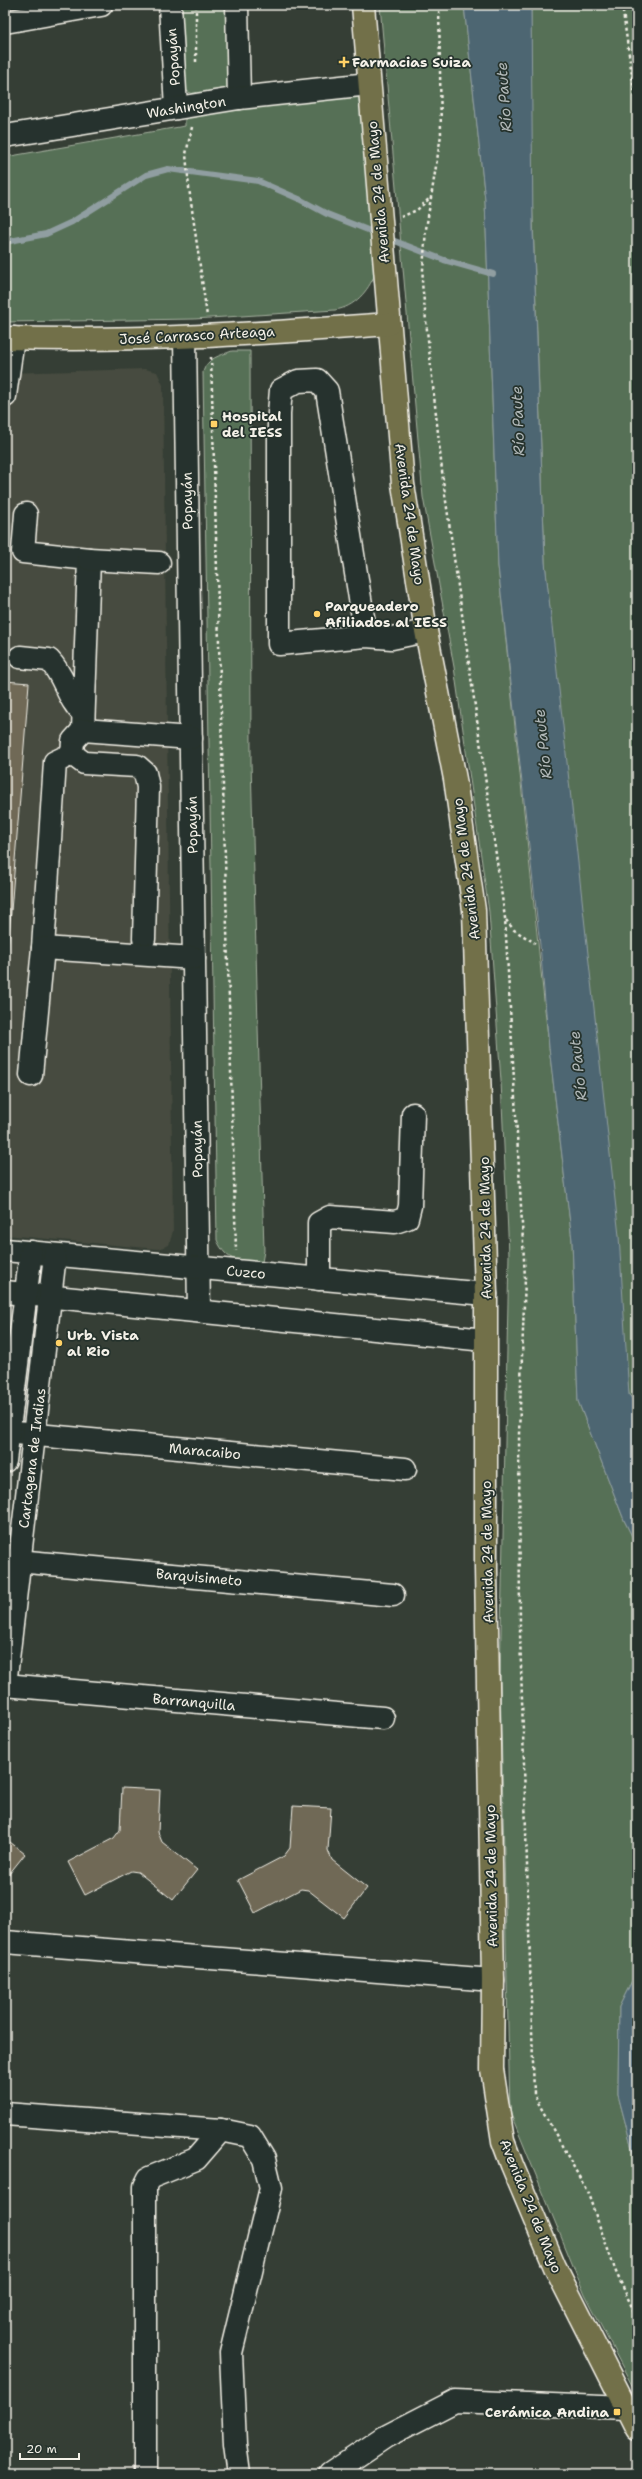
<svg xmlns="http://www.w3.org/2000/svg" width="642" height="2479" font-family="'Shantell Sans',sans-serif">
  <rect width="100%" height="100%" fill="#353e35"/>
  <filter id="ink" filterUnits="userSpaceOnUse"><feTurbulence type="fractalNoise" baseFrequency=".025" numOctaves="2"/><feDisplacementMap in="SourceGraphic" scale="8" xChannelSelector="R" yChannelSelector="G"/><feConvolveMatrix kernelMatrix="1 2 1 2 8 2 1 2 1" color-interpolation-filters="sRGB"/></filter>
  <g filter="url(#ink)">
    <polygon fill="#464b3f" points="145,369 157,372 163,385 173,1231 169,1245 158,1249 5,1235 5,373"/>
    <g fill="#567056" stroke="#a5b09f">
      <polygon points="182,5 231,5 231,89 193,94 184,90"/>
      <polygon points="380,5 464,5 485,200 498,566 549,1047 572,1240 578,1401 624,1520 637,1546 637,1971 619,2007 618,2095 637,2167 637,2395 585,2295 510,2112 500,1680 509,1255 501,1081 489,912 454,667 423,497"/>
      <polygon points="531,5 637,5 637,1404 629,1395 545,562 530,134"/>
      <path d="M356 94 364 96 375 274C368 291 355 307 335 310L194 319 5 322V157L185 126V113Z"/>
      <path d="M232 351H250L251 762 264 1251 262 1262C239 1261 227 1263 217 1240L203 372C207 358 219 356 232 351Z"/>
    </g>
    <g fill="#4e6672" stroke="#909ea1">
      <polygon points="464,5 531,5 533,228 545,562 619,1236 629,1395 637,1404 637,1546 624,1520 578,1401 572,1240 549,1047 540,945 498,566 485,200"/>
      <polygon points="637,1971 637,2167 618,2095 619,2007"/>
    </g>
    <g fill="none" stroke-linecap="round" stroke-linejoin="round">
      <g stroke="#909ea1" stroke-width="6">
        <polyline points="387,238 444,260 493,274"/>
        <polyline points="5,242 46,234 72,222 146,175 168,169 258,181 299,199 327,214 378,234"/>
      </g>
    </g>
    <g fill="#6f6957" stroke="#f4f1e8">
      <polygon points="5,681 29,683 5,987"/>
      <polygon points="122,1788 160,1790 158,1832 162,1842 197,1870 173,1900 138,1872 131,1871 85,1895 68,1862 114,1838 120,1830"/>
      <polygon points="293,1806 331,1808 328,1850 332,1860 367,1888 344,1918 308,1890 301,1889 255,1913 238,1880 284,1856 290,1848"/>
      <polygon points="5,1838 25,1854 5,1879"/>
    </g>
    <g fill="none" stroke-linecap="round" stroke-linejoin="round">
      <g stroke="#f4f1e8" stroke-width="25">
        <g id="minor">
          <polyline points="170,5 176,108"/>
          <polyline points="237,5 239,98"/>
          <polyline points="5,22 101,5"/>
          <polyline points="5,136 239,98 369,84"/>
          <polyline points="185,338 199,1311"/>
          <polyline points="5,396 13,338"/>
          <polyline points="26,514 23,552 89,559 83,730"/>
          <polyline points="89,559 159,563"/>
          <polyline points="366,636 327,391 317,380 298,381 281,390 279,413 279,644 366,636 392,638 426,631"/>
          <path d="M20 657 49 660C65 676 67 699 83 713"/>
          <polyline points="144,939 148,787 145,773 137,766 84,763 72,754 73,741 83,730 191,738"/>
          <polyline points="43,948 55,762 72,754"/>
          <polyline points="31,1075 43,948 194,958"/>
          <polyline points="5,1250 486,1294"/>
          <polyline points="319,1279 319,1223 330,1217 395,1222 407,1218 410,1206 413,1114"/>
          <polyline points="5,1292 485,1340"/>
          <polyline points="5,1432 405,1469"/>
          <polyline points="5,1461 31,1252"/>
          <polyline points="6,1560 393,1595"/>
          <polyline points="5,1685 55,1255"/>
          <polyline points="5,1685 383,1718"/>
          <polyline points="5,1942 493,1980"/>
          <polyline points="5,2114 221,2130 250,2136 264,2159 271,2188 231,2353 235,2444 239,2474"/>
          <polyline points="145,2474 145,2186 149,2178 196,2159 221,2130"/>
          <polyline points="330,2474 385,2437 455,2401 626,2408"/>
        </g>
      </g>
      <g stroke="#f4f1e8" stroke-width="25">
        <g id="major">
          <polyline points="363,5 403,484 426,631 455,779 474,910 486,1294 486,1568 493,1980 492,2069 503,2141 512,2165 555,2267 637,2429"/>
          <path d="M5 338C133 342 260 334 388 324"/>
        </g>
      </g>
      <g stroke="#f4f1e8" stroke-width="2.5" stroke-dasharray="3 3" stroke-linecap="butt">
        <polyline points="196,5 196,62"/>
        <polyline points="439,5 441,135 426,229 422,283 443,480 505,918 525,1278 519,1434 520,1633 534,2095 587,2191 616,2272 637,2318"/>
        <polyline points="622,5 637,111"/>
        <polyline points="192,127 186,154 189,188 207,316"/>
        <polyline points="401,217 417,210 431,197"/>
        <polyline points="211,357 236,1251"/>
        <polyline points="506,920 514,930 535,943"/>
      </g>
      <use href="#minor" stroke="#26332d" stroke-width="22"/>
      <use href="#major" stroke="#726f4a" stroke-width="22"/>
    </g>
  </g>
  <g fill="#ffd166" stroke="#26332d" stroke-width="1.5">
    <path d="M342 56h4v4h4v4h-4v4h-4v-4h-4v-4h4z"/>
    <rect x="210" y="420" width="8" height="8" rx="2"/>
    <circle cx="317" cy="614" r="4"/>
    <circle cx="59" cy="1343" r="4"/>
    <rect x="613" y="2408" width="8" height="8" rx="2"/>
  </g>
  <g text-anchor="middle" stroke-width="3.5" stroke-linejoin="round" paint-order="stroke">
    <g font-size="14" fill="#f4f1e8" stroke="#26332d">
      <text transform="translate(173 57) rotate(-94)" y="5">Popayán</text>
      <text transform="translate(186 107) rotate(-9)" y="5">Washington</text>
      <text transform="translate(378 192) rotate(-95)" y="5">Avenida 24 de Mayo</text>
      <text transform="translate(197 335) rotate(-3)" y="5">José Carrasco Arteaga</text>
      <text transform="translate(187 501) rotate(-91)" y="5">Popayán</text>
      <text transform="translate(410 514) rotate(82)" y="5">Avenida 24 de Mayo</text>
      <text transform="translate(192 825) rotate(-91)" y="5">Popayán</text>
      <text transform="translate(466 869) rotate(-97)" y="5">Avenida 24 de Mayo</text>
      <text transform="translate(197 1149) rotate(-91)" y="5">Popayán</text>
      <text transform="translate(485 1228) rotate(-91)" y="5">Avenida 24 de Mayo</text>
      <text transform="translate(246 1272) rotate(5)" y="5">Cuzco</text>
      <text transform="translate(205 1451) rotate(5)" y="5">Maracaibo</text>
      <text transform="translate(32 1458) rotate(-83)" y="5">Cartagena de Indias</text>
      <text transform="translate(487 1552) rotate(-91)" y="5">Avenida 24 de Mayo</text>
      <text transform="translate(199 1577) rotate(5)" y="5">Barquisimeto</text>
      <text transform="translate(194 1702) rotate(5)" y="5">Barranquilla</text>
      <text transform="translate(491 1876) rotate(-91)" y="5">Avenida 24 de Mayo</text>
      <text transform="translate(531 2206) rotate(68)" y="5">Avenida 24 de Mayo</text>
    </g>
    <g font-size="14" font-weight="bold" fill="#f4f1e8" stroke="#26332d" text-anchor="start">
      <text x="352" y="67">Farmacias Suiza</text>
      <text x="222" y="421">Hospital<tspan x="222" dy="16">del IESS</tspan></text>
      <text x="325" y="611">Parqueadero<tspan x="325" dy="16">Afiliados al IESS</tspan></text>
      <text x="67" y="1340">Urb. Vista<tspan x="67" dy="16">al Rio</tspan></text>
      <text x="609" y="2417" text-anchor="end">Cerámica Andina</text>
    </g>
    <g font-size="15" font-style="italic" fill="#b2b9b9" stroke="#26332d">
      <text transform="translate(504 97) rotate(-94)" y="5">Río Paute</text>
      <text transform="translate(518 421) rotate(-92)" y="5">Río Paute</text>
      <text transform="translate(543 744) rotate(-96)" y="5">Río Paute</text>
      <text transform="translate(578 1066) rotate(-96)" y="5">Río Paute</text>
    </g>
  </g>
  <rect width="642" height="2479" fill="none" stroke="#26332d" stroke-width="20"/>
  <rect x="10" y="10" width="622" height="2459" fill="none" stroke="#f4f1e8" stroke-width="1.5" filter="url(#ink)"/>
  <path d="M20 2453v6h59v-6" fill="none" stroke="#f4f1e8" stroke-width="2"/>
  <text x="26" y="2453" font-size="12" fill="#f4f1e8" stroke="#26332d" stroke-width="3" paint-order="stroke">20 m</text>
</svg>
